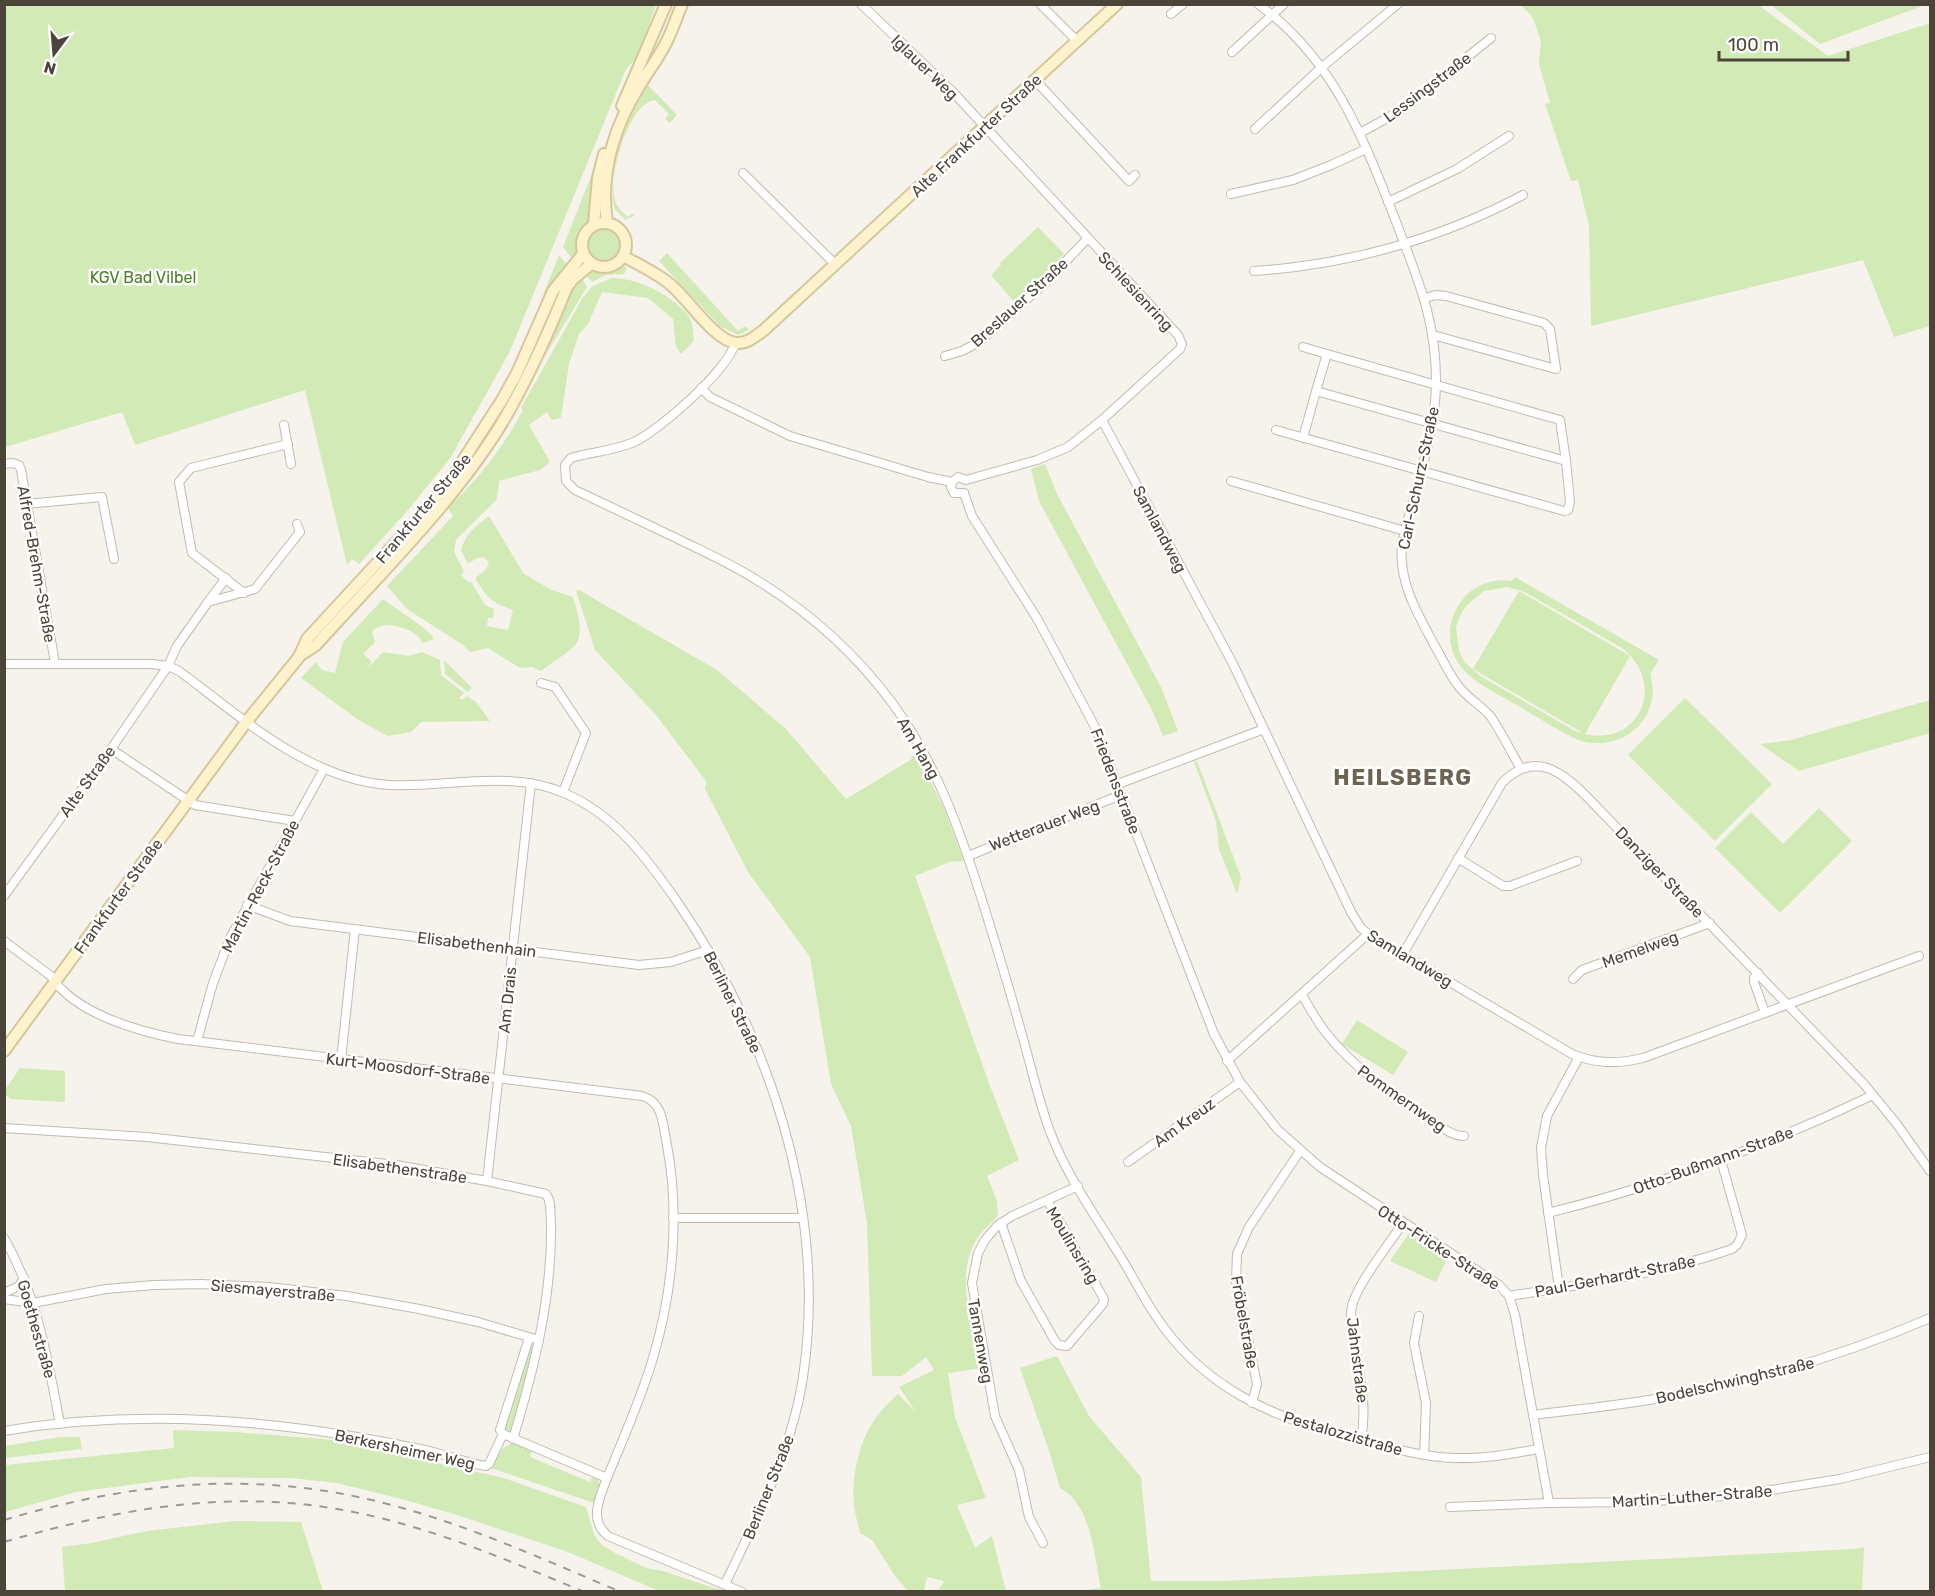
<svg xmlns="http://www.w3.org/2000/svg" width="1935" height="1596" font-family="Rubik,sans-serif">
  <rect width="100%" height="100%" fill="#f6f3ec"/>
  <g fill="#d2eab5" fill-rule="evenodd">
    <polygon points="5,4 656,5 638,56 626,69 510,351 451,457 409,509 359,564 352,559 347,565 305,390 135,445 122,412 5,447"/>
    <polygon points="1521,5 1758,5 1828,56 1930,23 1930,326 1894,337 1863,260 1591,326 1589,226 1578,180 1571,181 1545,104 1550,103 1539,64 1541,41 1533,18"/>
    <polygon points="1771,5 1925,5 1820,44"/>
    <path d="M648 85 677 115 670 123 665 119 669 114 655 100C628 102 604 185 618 207 620 210 625 214 628 217L633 213 634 216 625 220C622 215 615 212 614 206 612 198 613 186 614 178 617 141 630 116 648 85Z"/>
    <path d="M601 151 590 222C575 232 582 247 574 261L563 247Z"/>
    <polygon points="1038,227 1064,254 1015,303 991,275 1001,265 1000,263"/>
    <circle cx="603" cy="245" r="18"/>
    <polygon points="667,253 738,331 745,326 749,330 738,335 720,326 659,261"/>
    <polygon points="559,255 568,266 547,294 544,293"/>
    <path d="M618 267H627L624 274 606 275 592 282 584 273C594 267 605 273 618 267Z"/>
    <path d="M573 272C550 320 529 370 501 416 465 473 420 523 376 574L375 569 453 481 554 294Z"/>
    <path d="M612 278C637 278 670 294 687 314 693 320 693 332 694 341L681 354 676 347 673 319 648 298 602 292 588 324 579 334 569 364 561 418 552 420 547 412 529 425 550 462 540 470 499 481 497 499 456 540 454 552 464 571 461 575 468 582H471L485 605 494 609 493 618H488L487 626 508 630 513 610C491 602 487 598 475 578L486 570 489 562 484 557 477 558 468 564 461 550C466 534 475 526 489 516L524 574 552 590 573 597C577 609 584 633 576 644 568 653 551 663 541 671L533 667 520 668 488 648 470 652 463 645 407 609 387 586 453 516 448 508C478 480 504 446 523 410L521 408 583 297 593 286Z"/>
    <polygon points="577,280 583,280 587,287 540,364 566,299"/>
    <polygon points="1045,464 1057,494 1161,687 1178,731 1163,736 1152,710 1039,501 1031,469"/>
    <path d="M1515 577 1659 660 1650 674C1664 719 1620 754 1578 740 1559 731 1540 719 1522 708 1492 690 1448 674 1450 633 1450 623 1454 611 1460 603 1472 585 1492 578 1512 581ZM1507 587 1519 590 1530 595 1622 648C1667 683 1640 747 1585 734L1630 656 1519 591 1473 669 1583 733 1575 731 1482 677 1464 662 1459 651 1456 627 1460 616 1466 606 1484 591Z"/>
    <path d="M579 590 717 670 785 728 846 799 912 759 911 757 917 754 944 808 964 861 949 862 915 876 990 1086 1019 1160 987 1176 997 1201 998 1216C990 1224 979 1233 974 1244 955 1281 974 1330 983 1368L948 1373 955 1417 986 1498 957 1505 975 1548 992 1536 1006 1591H938L944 1581 927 1577 924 1591H908L895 1576 872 1540 860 1533C858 1524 855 1514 854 1505 851 1476 860 1437 878 1415 884 1407 891 1401 898 1394L916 1412 899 1387 934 1370 926 1357 902 1376H872L867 1223 851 1126 831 1084 810 957 748 872 705 789 706 781 656 715 595 650 576 591Z"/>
    <path d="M378 594 316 662 322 670 335 673 343 642 383 599C394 608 431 630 434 639L422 643C419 629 379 617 372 633L375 642 363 654 371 661 369 667 383 652 409 656 422 652 440 660 441 675 464 693 459 698 462 700 467 696 476 702 490 721 421 722 411 732 388 736 360 721 301 678Z"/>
    <polygon points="444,660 472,688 468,692 445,674"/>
    <polygon points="1685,698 1772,784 1715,841 1628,755"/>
    <polygon points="1930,700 1930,733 1799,771 1760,744 1791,740"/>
    <polygon points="1197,761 1241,877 1237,894 1219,849 1216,821 1194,762"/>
    <polygon points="1819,808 1852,841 1780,913 1715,848 1751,812 1783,844"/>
    <polygon points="1357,1020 1408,1052 1393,1075 1342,1044"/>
    <polygon points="20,1068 65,1071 65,1102 11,1099 5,1094 5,1090"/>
    <polygon points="1409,1233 1447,1259 1436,1282 1390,1261"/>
    <polygon points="532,1348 533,1350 513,1431 507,1432 504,1427 529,1349"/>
    <path d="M1057 1356 1089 1416 1141 1477 1151 1581H1222L1854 1549 1864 1547 1862 1591H1080L1101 1588C1094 1556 1092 1505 1060 1488L1049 1451 1020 1368Z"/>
    <polygon points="173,1430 236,1432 334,1440 504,1478 586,1507 594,1535 602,1545 615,1553 646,1568 663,1571 717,1589 731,1591 659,1591 568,1552 457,1515 402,1499 337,1483 291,1478 190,1477 76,1492 5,1512 5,1465 174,1448"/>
    <polygon points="60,1437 80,1437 82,1449 5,1458 5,1446"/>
    <path d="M511 1444H517L533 1449 530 1457 590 1482 593 1475 598 1478 600 1485 594 1503 491 1468C496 1458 500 1448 511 1444Z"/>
    <polygon points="235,1521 301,1522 323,1591 237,1592 237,1589 236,1591 213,1592 65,1591 62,1547 91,1543 147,1531"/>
  </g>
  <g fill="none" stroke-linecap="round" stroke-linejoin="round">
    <g stroke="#c2bbae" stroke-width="10">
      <g id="street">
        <polyline points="1040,4 1077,41"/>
        <path d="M1258 4C1333 58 1363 137 1395 219 1417 277 1437 321 1436 385 1435 439 1413 492 1402 545 1398 583 1419 616 1436 648 1444 662 1450 676 1460 688 1469 699 1482 706 1491 717 1502 733 1511 752 1521 769"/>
        <polyline points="1171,14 1183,4"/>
        <polyline points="1232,52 1284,4"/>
        <polyline points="1035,80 1129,181 1135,175"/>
        <polyline points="1255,129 1321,68 1398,4"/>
        <polyline points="1360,133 1400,111 1491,38"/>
        <polyline points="743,173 835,264"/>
        <polyline points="1231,194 1293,180 1331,165 1366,149"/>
        <polyline points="1388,202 1457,169 1509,136"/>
        <path d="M1254 271C1347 265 1440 239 1523 195"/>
        <polyline points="1425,298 1436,295 1446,296 1544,323 1550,329 1556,369 1433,335"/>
        <path d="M735 343C729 369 659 431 634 442 614 451 591 452 571 458L565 465 566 481 575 490C608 506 642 522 676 538 702 551 730 563 755 579 808 611 856 654 893 704 936 763 960 830 982 900 996 945 1010 990 1022 1035 1031 1066 1038 1098 1049 1129 1066 1175 1096 1217 1122 1259 1136 1282 1148 1307 1165 1329 1208 1387 1271 1417 1340 1434 1378 1444 1417 1457 1456 1458 1484 1459 1511 1454 1538 1449"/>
        <polyline points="1303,347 1327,354"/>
        <polyline points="945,356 962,351 979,342 1045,283 1087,239"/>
        <polyline points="701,388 710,397 790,436 928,477 952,482 958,477 966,480 1037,460 1068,447 1102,420 1180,349 1182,344 1178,335 951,90 861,4"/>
        <path d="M1102 420 1233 664 1351 912 1361 928 1368 934 1572 1054C1596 1064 1618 1064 1643 1058L1919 956"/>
        <polyline points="284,425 291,464"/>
        <polyline points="1276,430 1564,511 1568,510 1570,502 1566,461"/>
        <polyline points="1303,438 1316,391 1566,461 1560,420 1327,354 1316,391"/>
        <polyline points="4,464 12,463 19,465 21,470 55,663"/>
        <polyline points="1231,481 1405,531"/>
        <polyline points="952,482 951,487 954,493 964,493"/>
        <polyline points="964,493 972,516 1038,620 1095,727 1214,1034 1240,1082 1278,1130 1320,1167 1499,1285 1509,1296 1515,1315 1549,1503"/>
        <polyline points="26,504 102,497 114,559"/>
        <polyline points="244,593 192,553 179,482 191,468 288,444"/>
        <polyline points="208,602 226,578"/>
        <path d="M4 664H152L168 666 179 671C240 716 309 780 389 785 445 788 510 769 564 793 614 814 645 856 676 900 769 1035 826 1205 804 1370 794 1447 758 1515 725 1584"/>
        <polyline points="541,683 555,687 586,733 563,792"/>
        <polyline points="111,749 195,805 295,821"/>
        <polyline points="1118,784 1264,729"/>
        <polyline points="968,856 1121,795"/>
        <polyline points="1458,858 1503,886 1510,886 1577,861"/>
        <polyline points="4,896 111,749 168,666 177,646 208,602 255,589 300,532 297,524"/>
        <polyline points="247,905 290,921 639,965 671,962 708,950"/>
        <path d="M4 941 51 976C74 1013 137 1031 178 1039L642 1096C664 1102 663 1127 667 1145 680 1215 673 1291 653 1358 641 1399 623 1439 607 1478"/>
        <path d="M1403 954 1502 783C1536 748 1565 774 1591 801L1863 1083 1896 1123 1930 1171"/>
        <polyline points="1758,973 1754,978 1754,982 1765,1013"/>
        <polyline points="1573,979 1582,970 1710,923"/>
        <path d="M1302 995C1310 1008 1317 1022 1327 1034 1354 1068 1388 1091 1424 1115 1436 1123 1450 1136 1464 1136"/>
        <polyline points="197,1041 213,983 230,938 324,769"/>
        <polyline points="341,1060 355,929"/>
        <polyline points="1227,1061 1368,934"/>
        <path d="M4 1128 147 1137 396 1165 487 1181 546 1194C552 1202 550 1215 551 1225 552 1298 534 1369 513 1439"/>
        <polyline points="1128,1162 1240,1082"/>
        <polyline points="487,1181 531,783"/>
        <path d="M1548 1213C1661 1185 1769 1145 1873 1095"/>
        <polyline points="673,1218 802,1218"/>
        <polyline points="1001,1223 1021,1281 1055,1341 1059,1345 1067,1346 1103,1304 1104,1299 1047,1200"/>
        <path d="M4 1238C37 1295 48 1360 60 1424"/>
        <polyline points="1559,1288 1543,1175 1541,1148 1547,1116 1579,1057"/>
        <polyline points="4,1293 19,1286 24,1278"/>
        <path d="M1509 1296C1585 1284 1660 1274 1732 1249L1737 1245 1742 1235 1721 1160"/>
        <polyline points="4,1299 33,1303 106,1289 154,1285 200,1284 269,1287 347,1296 419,1309 478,1322 539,1340"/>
        <polyline points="1419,1316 1414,1343 1426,1403 1424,1455"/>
        <polyline points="1252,1403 1257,1384 1236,1281 1237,1254 1249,1227 1300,1151"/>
        <path d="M1533 1415C1573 1410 1614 1406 1655 1399 1750 1383 1842 1356 1930 1318"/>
        <path d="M4 1431C118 1412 238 1417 351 1436 380 1441 409 1446 437 1453 453 1457 469 1464 486 1466L489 1464 503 1434 607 1478C600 1497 588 1520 608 1536L742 1592"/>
        <polyline points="503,1434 500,1430 529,1338"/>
        <path d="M1361 1440C1367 1409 1361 1382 1356 1352 1353 1337 1349 1321 1352 1306 1357 1284 1390 1243 1403 1223"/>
        <polyline points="1450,1507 1549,1503 1640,1502 1740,1495 1840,1479 1930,1457"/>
        <polyline points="1043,1543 1029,1517 1019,1470 995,1416 972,1283 978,1253 985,1240 997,1226 1012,1216 1078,1186"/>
      </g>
    </g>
    <g stroke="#d6c79b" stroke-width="14">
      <g id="secondary">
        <polyline points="622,106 666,4"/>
        <circle cx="604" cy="245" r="22"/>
        <path d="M607 223C600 176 613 130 637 90 646 74 658 59 666 43 672 31 677 17 682 4"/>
        <polyline points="594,224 598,178 604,154"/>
        <path d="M623 256C639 265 657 273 671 285 688 299 715 341 736 343 747 344 756 336 764 330L1117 4"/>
        <path d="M299 656 316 645C379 575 453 503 502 423 528 379 548 334 567 287L572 280 591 264"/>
        <polyline points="4,1051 247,721 299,657 307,639 413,524 451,479 502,400 517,373 553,291 583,254"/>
      </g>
    </g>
    <use href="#street" stroke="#fff" stroke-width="8"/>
    <use href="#secondary" stroke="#fff3cd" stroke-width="10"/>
    <g stroke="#9a9a9a" stroke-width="2" stroke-dasharray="8 8" stroke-linecap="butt">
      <path d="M4 1520C136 1481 261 1469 395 1506 473 1527 547 1561 621 1592"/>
      <path d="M4 1542C132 1505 249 1485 380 1518 451 1535 518 1565 585 1592"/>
    </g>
  </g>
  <g text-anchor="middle" stroke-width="5" stroke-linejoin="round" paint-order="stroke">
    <g font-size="16" fill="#4b4439" stroke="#fff">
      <text transform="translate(925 67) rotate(44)" y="6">Iglauer Weg</text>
      <text transform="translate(1427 87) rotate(-37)" y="6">Lessingstraße</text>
      <text transform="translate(976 135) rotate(-43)" y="6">Alte Frankfurter Straße</text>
      <text transform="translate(1136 291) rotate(47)" y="6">Schlesienring</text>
      <text transform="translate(1019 302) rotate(-42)" y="6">Breslauer Straße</text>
      <text transform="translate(1418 478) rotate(-78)" y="6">Carl-Schurz-Straße</text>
      <text transform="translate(423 508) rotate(-50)" y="6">Frankfurter Straße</text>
      <text transform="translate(1160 529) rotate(62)" y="6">Samlandweg</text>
      <text transform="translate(37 564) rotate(80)" y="6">Alfred-Brehm-Straße</text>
      <text transform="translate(919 748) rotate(60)" y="6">Am Hang</text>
      <text transform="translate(87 781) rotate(-54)" y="6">Alte Straße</text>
      <text transform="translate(1116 781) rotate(69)" y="6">Friedensstraße</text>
      <text transform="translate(1044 825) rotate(-21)" y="6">Wetterauer Weg</text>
      <text transform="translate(1660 872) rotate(46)" y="6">Danziger Straße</text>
      <text transform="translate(260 886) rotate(-62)" y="6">Martin-Reck-Straße</text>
      <text transform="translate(118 896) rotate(-54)" y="6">Frankfurter Straße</text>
      <text transform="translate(477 944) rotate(7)" y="6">Elisabethenhain</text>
      <text transform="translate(1640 949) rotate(-20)" y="6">Memelweg</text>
      <text transform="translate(1410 958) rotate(31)" y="6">Samlandweg</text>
      <text transform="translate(507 1000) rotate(-84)" y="6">Am Drais</text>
      <text transform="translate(733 1002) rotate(64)" y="6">Berliner Straße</text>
      <text transform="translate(408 1068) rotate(7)" y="6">Kurt-Moosdorf-Straße</text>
      <text transform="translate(1402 1098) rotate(35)" y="6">Pommernweg</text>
      <text transform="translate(1184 1122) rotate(-36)" y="6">Am Kreuz</text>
      <text transform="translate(1713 1160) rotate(-20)" y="6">Otto-Bußmann-Straße</text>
      <text transform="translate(400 1168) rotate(8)" y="6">Elisabethenstraße</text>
      <text transform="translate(1073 1245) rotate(59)" y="6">Moulinsring</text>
      <text transform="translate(1439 1247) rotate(33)" y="6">Otto-Fricke-Straße</text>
      <text transform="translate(1615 1276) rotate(-11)" y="6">Paul-Gerhardt-Straße</text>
      <text transform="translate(273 1290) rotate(5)" y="6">Siesmayerstraße</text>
      <text transform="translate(1245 1322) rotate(80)" y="6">Fröbelstraße</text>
      <text transform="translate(37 1329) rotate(74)" y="6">Goethestraße</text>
      <text transform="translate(981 1341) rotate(80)" y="6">Tannenweg</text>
      <text transform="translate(1358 1360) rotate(83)" y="6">Jahnstraße</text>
      <text transform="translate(1735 1380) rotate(-13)" y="6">Bodelschwinghstraße</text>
      <text transform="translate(1343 1433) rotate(16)" y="6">Pestalozzistraße</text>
      <text transform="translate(405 1449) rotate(12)" y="6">Berkersheimer Weg</text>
      <text transform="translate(768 1487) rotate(-68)" y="6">Berliner Straße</text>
      <text transform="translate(1692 1496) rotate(-4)" y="6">Martin-Luther-Straße</text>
    </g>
    <g font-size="16" fill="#4a7f2a" stroke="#fff">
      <text x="143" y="283">KGV Bad Vilbel</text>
    </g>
    <g font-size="22" font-weight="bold" letter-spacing="1.5" fill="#6e6250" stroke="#fff">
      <text x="1403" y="785">HEILSBERG</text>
    </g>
  </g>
  <rect width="1935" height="1596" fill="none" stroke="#4b4439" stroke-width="12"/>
  <g transform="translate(54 54) rotate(196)" stroke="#ffffff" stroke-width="4.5" paint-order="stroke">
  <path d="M0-4.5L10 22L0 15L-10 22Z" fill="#4b4439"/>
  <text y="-9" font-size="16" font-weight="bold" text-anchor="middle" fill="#4b4439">N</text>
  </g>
  <path d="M1719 51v9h129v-9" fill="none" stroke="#4b4439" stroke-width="3"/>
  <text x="1728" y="51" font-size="18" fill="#4b4439" stroke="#ffffff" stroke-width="4.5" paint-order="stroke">100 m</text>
</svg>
